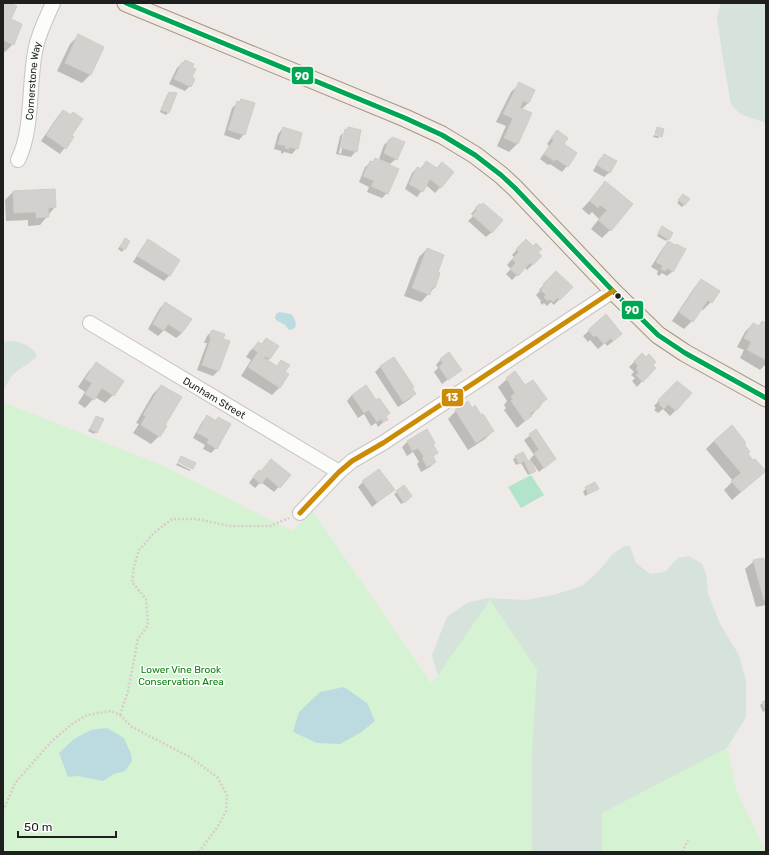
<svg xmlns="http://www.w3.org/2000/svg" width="769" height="855" font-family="Rubik,sans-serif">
  <rect width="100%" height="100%" fill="#edeae7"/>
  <g fill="#d5e3da">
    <polygon points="721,3 766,3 766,123 740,114 731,104 722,53 717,17"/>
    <path d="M13 341C25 344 33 346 37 357L13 374 3 390V342Z"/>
    <polygon points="624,546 630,546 636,563 650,574 665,572 678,558 689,556 702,564 706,574 708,593 720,624 739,655 746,681 746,717 706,782 678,852 407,852 424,687 432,683 438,676 432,655 447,617 467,603 487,598 526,600 553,595 582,586 598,572 613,554"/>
  </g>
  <g fill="#d5f3d3">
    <polygon points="3,402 159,464 292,531 313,512 432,684 490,600 537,670 532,752 532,852 3,852"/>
    <polygon points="727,748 737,792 766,852 602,852 602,813"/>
  </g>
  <polygon fill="#b2e4cc" points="531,475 544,495 521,508 508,487"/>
  <g fill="#bbdbe0">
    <path d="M279 312C282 313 290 313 292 315 297 321 298 330 289 330L285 325 276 320 275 318 276 314Z"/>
    <polygon points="344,687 367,703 375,721 360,733 340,744 317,743 293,732 299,712 320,692"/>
    <polygon points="107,728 124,738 131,754 132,761 125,771 114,774 103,781 78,776 68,777 59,753 74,739 91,730"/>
  </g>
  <g fill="#0003">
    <polygon points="3,3 6,3 13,44 5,52 3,51"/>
    <polygon points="78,36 103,48 90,75 82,83 57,71 70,44"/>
    <polygon points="185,61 191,67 190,86 185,91 169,84 177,68"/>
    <polygon points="520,84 534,90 528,103 521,110 530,113 517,144 509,152 497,146 506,126 496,122 511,92"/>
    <polygon points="169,93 176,94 168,113 166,115 160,112 167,95"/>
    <polygon points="241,100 244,134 239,140 224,135 232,108"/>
    <polygon points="63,111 70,116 70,135 73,137 60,154 41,141 58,116"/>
    <polygon points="283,128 297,148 292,154 284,152 282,154 281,153 281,151 274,149 278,134"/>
    <polygon points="348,128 356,151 351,157 336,154 340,136 343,133 339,153 341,154 345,132 344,132"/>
    <polygon points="654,135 660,137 658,138 653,137"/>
    <polygon points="552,137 575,153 567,166 562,172 550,164 548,165 540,159 549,146 547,144"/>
    <polygon points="392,138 396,159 390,164 379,159 384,145"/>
    <polygon points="604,155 610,172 604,177 593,171 599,160"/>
    <polygon points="375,160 387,193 382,198 367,192 369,187 359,182 365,167"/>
    <polygon points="426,162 437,169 453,173 435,193 426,185 417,197 405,189 412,173 417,168 420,169"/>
    <polygon points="606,183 610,230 602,238 591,229 599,219 592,212 589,215 582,209"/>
    <polygon points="54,190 55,207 40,225 28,226 28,220 6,221 5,200 13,192"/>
    <polygon points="681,198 689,200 682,207 677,203"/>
    <polygon points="479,205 492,232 486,237 468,221 473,216 471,214"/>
    <polygon points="660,230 668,239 666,241 657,236"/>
    <polygon points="125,239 124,249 122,252 118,249"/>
    <polygon points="526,240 541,256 527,270 525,267 512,280 506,274 511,269 507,265 514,257 512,255"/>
    <polygon points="148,241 179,260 169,276 164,281 133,262 143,246"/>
    <polygon points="668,242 673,271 667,276 662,273 659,276 657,274 658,271 651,267 663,248"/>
    <polygon points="427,249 437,273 439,274 434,288 421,302 404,296 419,257"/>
    <polygon points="556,272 571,287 554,305 551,302 547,306 544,303 542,305 540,302 541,301 536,295 540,291 539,290"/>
    <polygon points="702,280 718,291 711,302 703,310 701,309 692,321 684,329 672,321 694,288"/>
    <polygon points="166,303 182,333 176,338 164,330 158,336 148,329 160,308"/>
    <polygon points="606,316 616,339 607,346 605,343 598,349 590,340 588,342 583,336"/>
    <polygon points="762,323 766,325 766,364 760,370 740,358 744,350 737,347 745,332 753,324 758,327"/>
    <polygon points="212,331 222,340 228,342 218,371 213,376 197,370 207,343 204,343 207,336"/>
    <polygon points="267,339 270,358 267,361 276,367 282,361 284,372 280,387 272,395 241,376 251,360 246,357 250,351 258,343 261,345"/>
    <polygon points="642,354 654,368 637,387 632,381 635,378 631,375 634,372 629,367"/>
    <polygon points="394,358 415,394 410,399 398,407 375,372 380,367"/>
    <polygon points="441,359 460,370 442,384 434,372 438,368 436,365"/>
    <polygon points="96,364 113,395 105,403 95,397 85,408 78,403 85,392 78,387 88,372"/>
    <polygon points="515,372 525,387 546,399 531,416 517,428 504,410 506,408 504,405 507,401 498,387"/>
    <polygon points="677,382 675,411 670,416 663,409 658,413 654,410 656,408 654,406"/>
    <polygon points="161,386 159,436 151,444 133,433 139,424 136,423 153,394"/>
    <polygon points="352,395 385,417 387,419 378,427 376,423 371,426 364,414 358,418 347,401"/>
    <polygon points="456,411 493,431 485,439 468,450 448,419"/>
    <polygon points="207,416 216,421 219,418 216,448 211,453 203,449 205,445 193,438 202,422"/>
    <polygon points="97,417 96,432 94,434 88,431"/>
    <polygon points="427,430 432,444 437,453 432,457 435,462 430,467 421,472 417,464 419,462 413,452 407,456 402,447 407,442"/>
    <polygon points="536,431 555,459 539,472 531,461 530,462 534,471 528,475 521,463 516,465 513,459 523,453 527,462 531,460 530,459 534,455 524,440"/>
    <polygon points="714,441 743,445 747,454 765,471 732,500 724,490 733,481 706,449"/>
    <polygon points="177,463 191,470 190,471 176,465"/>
    <polygon points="289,475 274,492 261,482 255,488 249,483 254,476"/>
    <polygon points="363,482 393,490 372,507 358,487"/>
    <polygon points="595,484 597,489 585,496 583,491"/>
    <polygon points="404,487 409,499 401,504 394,494"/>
    <polygon points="766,560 766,605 756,607 745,569 754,561"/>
    <polygon points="766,701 766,710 763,712 760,705"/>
  </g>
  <g fill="#d4d0ce" stroke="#d0ccc8">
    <polygon points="3,3 9,3 17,6 11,19 22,24 14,45 3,40"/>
    <polygon points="78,34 104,47 91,75 65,63"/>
    <polygon points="185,60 194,64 192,67 196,69 192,77 195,79 191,87 174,79 182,62 184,63"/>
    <polygon points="519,82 535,90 529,103 523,101 520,108 532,113 518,144 504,138 513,118 503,114"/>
    <polygon points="169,92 172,93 173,92 177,93 169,113 161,110"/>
    <polygon points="241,99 255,103 245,135 228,130 237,101 240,102"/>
    <polygon points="63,110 71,115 73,112 83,119 72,135 74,137 66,149 46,135"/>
    <polygon points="283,127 302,133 298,149 289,147 289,149 285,148 286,146 278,144"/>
    <polygon points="348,127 361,130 357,152 341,148 345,129 347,130"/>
    <polygon points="657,127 664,129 662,137 655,134"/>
    <polygon points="557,130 568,138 564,144 577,153 568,167 556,159 554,161 544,154 554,140 551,138"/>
    <polygon points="392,137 405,142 397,160 384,153 389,139 391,140"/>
    <polygon points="604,154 617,161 610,173 597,165"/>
    <polygon points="375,158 399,169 388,194 371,186 374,181 363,176 370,161 373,162"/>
    <polygon points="426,161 437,168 442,162 454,172 441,188 430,179 423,192 409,184 417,167 422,169"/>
    <polygon points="605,181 633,204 611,231 598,220 607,210 600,205 598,208 590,201"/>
    <polygon points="55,189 56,207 48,208 49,217 36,218 36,212 14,213 13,191"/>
    <polygon points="683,194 690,199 685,205 678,200"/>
    <polygon points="483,203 503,220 492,233 472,215 477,210 475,208 479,204 481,205"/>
    <polygon points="662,226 673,233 669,240 658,233"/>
    <polygon points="125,238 130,241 125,250 120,247"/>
    <polygon points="148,239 180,260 170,276 137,256"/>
    <polygon points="526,239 533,246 536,243 542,249 538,252 542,256 533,265 530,263 518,276 510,269 516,263 512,259 519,252 516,249"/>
    <polygon points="668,241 675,245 676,244 686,249 673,272 667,268 665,271 661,269 663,266 656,262"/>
    <polygon points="427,248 444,255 438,272 440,273 435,288 432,287 430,295 412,288"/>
    <polygon points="556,271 573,287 560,300 557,298 553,302 550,299 548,301 544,297 546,295 541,290 545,285 543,284"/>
    <polygon points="701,279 720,291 712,303 708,300 693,322 679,312"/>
    <polygon points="165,302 192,319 182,333 168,324 164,331 153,324"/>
    <polygon points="606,314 622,334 613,341 611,338 604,344 596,335 594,337 588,330"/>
    <polygon points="762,321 766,323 766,360 747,350 751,342 744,338 753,323 759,326"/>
    <polygon points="212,330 225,334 223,339 230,341 219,371 202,365 211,338 209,337"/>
    <polygon points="266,338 279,346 270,359 265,356 264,358 277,366 281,360 290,365 285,372 289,374 280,388 248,367 258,352 253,349 258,342 262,344"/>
    <polygon points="449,352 462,370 448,380 439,367 443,363 440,359"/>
    <polygon points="642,353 646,357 649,354 656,362 653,365 656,368 643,382 636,375 639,373 636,369 638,366 634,361"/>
    <polygon points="394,357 414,387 412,388 416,394 403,402 380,366"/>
    <polygon points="96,362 124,381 114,396 102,388 94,400 85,394 92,383 85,379"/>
    <polygon points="515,371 525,385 533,380 547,399 539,405 540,407 530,414 532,416 525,421 511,401 513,399 511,396 515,393 506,378"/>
    <polygon points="677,381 692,393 676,411 668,404 664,409 659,404 660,402 658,400"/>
    <polygon points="161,385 182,397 165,425 167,426 160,437 141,425 146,416 143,415"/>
    <polygon points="366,385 376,400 379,398 390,413 386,416 388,420 383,422 381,419 377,422 369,410 364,413 352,395"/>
    <polygon points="468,401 472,408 475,405 481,415 483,414 494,431 476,443 455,410"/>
    <polygon points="207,415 216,421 218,417 231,424 217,449 207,443 209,439 197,433"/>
    <polygon points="96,416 104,419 97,433 90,429"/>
    <polygon points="732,425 746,443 744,444 750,452 748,454 753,460 755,459 766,471 741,492 731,481 741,473 714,441"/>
    <polygon points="427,429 435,443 433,444 438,453 433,456 436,462 427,467 422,458 424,457 418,448 412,451 407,441"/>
    <polygon points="536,429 556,459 544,468 534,453 539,450 529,434"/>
    <polygon points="523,452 528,461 530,460 536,471 530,474 524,461 519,464 515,456"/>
    <polygon points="181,456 196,463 193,469 178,462"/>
    <polygon points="271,459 291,475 280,488 267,477 261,484 253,477 259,470 261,471"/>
    <polygon points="379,469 395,490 377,502 362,481"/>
    <polygon points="595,482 599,489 588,494 585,487"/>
    <polygon points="404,485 412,496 404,503 396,491"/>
    <polygon points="763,558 764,560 766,559 766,599 764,600 753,560"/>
    <polygon points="766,700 766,710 765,710 762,702"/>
  </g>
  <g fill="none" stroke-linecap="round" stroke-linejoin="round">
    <g stroke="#c6c5c3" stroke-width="16">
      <g id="minor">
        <path id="s1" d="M18 160C34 128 28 81 36 47 39 32 47 17 53 3"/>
        <path id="s2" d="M90 323 339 472"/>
        <polyline points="300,513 339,472 352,461 383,443 613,291"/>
      </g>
    </g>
    <g stroke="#a39683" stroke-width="19">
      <polyline id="major" points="126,3 405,118 442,135 475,155 501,175 515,188 613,291 658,335 685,353 766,398"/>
    </g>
    <g stroke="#dacbca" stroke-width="2.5" stroke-dasharray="2 2" stroke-linecap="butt">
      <polyline points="120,715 128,691 138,639 148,625 146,599 132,582 134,566 139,550 154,533 172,519 197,519 229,526 270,526 289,518"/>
      <polyline points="3,811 15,783 51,742 72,724 87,715 111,711 120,715 132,727 190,757 218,778 227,796 226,811 218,826 199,852"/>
      <polyline points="682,852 688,840"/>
    </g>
    <use href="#minor" stroke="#fcfcfb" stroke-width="14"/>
    <use href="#major" stroke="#f1ebe4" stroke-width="17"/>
    <g stroke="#fff" stroke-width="8">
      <polyline id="bus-1" points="126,3 405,118 442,135 475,155 501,175 515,188 613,291 658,335 685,353 766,398"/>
    </g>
    <g stroke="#fff" stroke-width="8">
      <polyline id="bus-2" points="300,513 339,472 352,461 383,443 613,291"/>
    </g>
    <use href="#bus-1" stroke="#00a651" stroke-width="5"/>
    <use href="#bus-2" stroke="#cc8b06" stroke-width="5"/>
  </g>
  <circle fill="#1f1f1f" stroke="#fff" stroke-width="1.5" cx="618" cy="296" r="3.5"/>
  <g text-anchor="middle" stroke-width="3" stroke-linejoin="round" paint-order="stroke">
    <g font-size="10" fill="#1f1f1f" stroke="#fff">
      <text dy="4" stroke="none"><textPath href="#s1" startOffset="81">Cornerstone Way</textPath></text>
      <text dy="4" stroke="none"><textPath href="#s2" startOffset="145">Dunham Street</textPath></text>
    </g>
    <g font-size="10" fill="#0b7e0d" stroke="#fff">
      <text x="181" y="673">Lower Vine Brook<tspan x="181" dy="12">Conservation Area</tspan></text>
    </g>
  </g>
  <g stroke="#fff" stroke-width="1.5">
    <rect x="291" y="66" width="23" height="19" rx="4" fill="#00a651"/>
    <rect x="621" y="300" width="23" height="20" rx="4" fill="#00a651"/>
    <rect x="441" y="388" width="23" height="19" rx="4" fill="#cc8b06"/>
  </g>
  <g font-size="11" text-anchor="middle" font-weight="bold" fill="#fff">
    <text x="302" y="80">90</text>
    <text x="632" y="314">90</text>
    <text x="452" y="401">13</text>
  </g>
  <rect width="769" height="855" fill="none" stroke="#1f1f1f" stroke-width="8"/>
  <path d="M18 831v6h98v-6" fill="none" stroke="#1f1f1f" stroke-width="2"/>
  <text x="24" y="831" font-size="12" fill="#1f1f1f" stroke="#ffffff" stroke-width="3" paint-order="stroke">50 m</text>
</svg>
